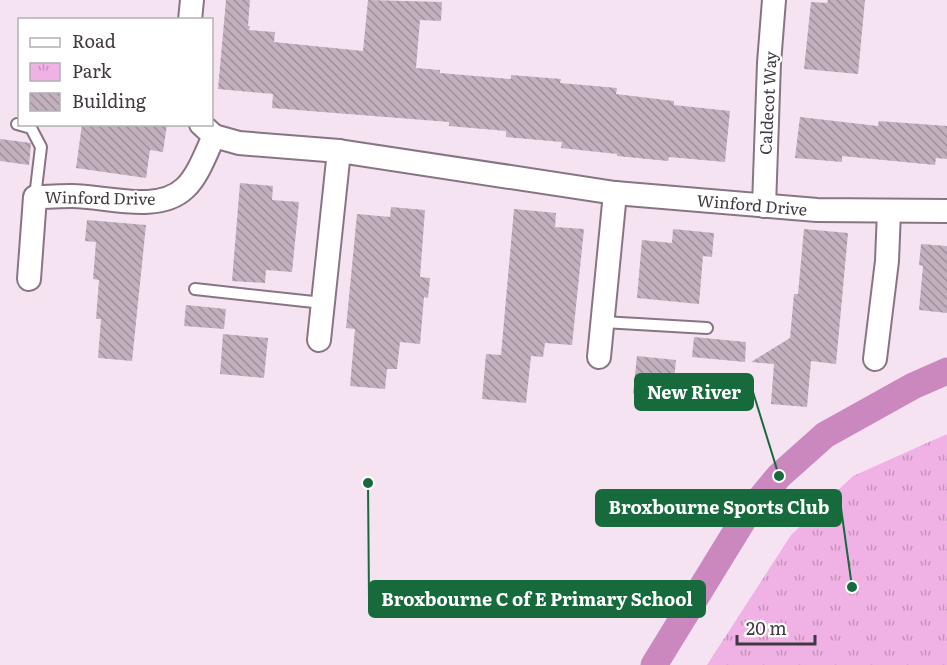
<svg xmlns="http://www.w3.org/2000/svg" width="947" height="665" font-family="Literata,serif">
  <defs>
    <pattern id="park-tufts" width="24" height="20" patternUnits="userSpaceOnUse" patternTransform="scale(1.5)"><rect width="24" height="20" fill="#f0b2e4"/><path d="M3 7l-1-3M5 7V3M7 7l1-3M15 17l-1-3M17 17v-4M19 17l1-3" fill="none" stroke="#c492ba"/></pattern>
    <pattern id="building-back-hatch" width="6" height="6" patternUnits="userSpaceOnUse" patternTransform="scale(1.5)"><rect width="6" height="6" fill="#c2b0be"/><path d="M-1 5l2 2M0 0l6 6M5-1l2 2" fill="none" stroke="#9f909c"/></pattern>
  </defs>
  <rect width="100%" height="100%" fill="#f6e3f2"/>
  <polygon fill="url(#park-tufts)" points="947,434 947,665 707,665 791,535 853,476"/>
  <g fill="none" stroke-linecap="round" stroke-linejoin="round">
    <polyline stroke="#ca88be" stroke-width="27" points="654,665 745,517 779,476 825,435 913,386 947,371"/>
  </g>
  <g fill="url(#building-back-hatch)">
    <polygon points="226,0 250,0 248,26 250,26 249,30 275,32 274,42 363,51 368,0 442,2 441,21 420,20 416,68 440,70 440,73 511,79 511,75 561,79 560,83 617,88 616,94 674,101 674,105 730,111 725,162 669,157 668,161 617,156 617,154 561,148 562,142 506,137 506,131 449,126 449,122 272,108 273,94 218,89"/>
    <polygon points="828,0 865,0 858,74 804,69 811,2 827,3"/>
    <polygon points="800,117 878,126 879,121 947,126 947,159 936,158 935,165 842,156 842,162 795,158"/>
    <polygon points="82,124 167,124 163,152 150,150 146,178 76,168"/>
    <polygon points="0,139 31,143 29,165 0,161"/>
    <polygon points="240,183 273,186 272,200 299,202 292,272 266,270 265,283 232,281"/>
    <polygon points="391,207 425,210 420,277 430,278 428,298 424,297 420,344 400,342 397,369 387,369 385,389 350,386 355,329 346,328 357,214 390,217"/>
    <polygon points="514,209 556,213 555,227 584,229 572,345 545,343 543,357 531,356 526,403 482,399 486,354 501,355"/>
    <polygon points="87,220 146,225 132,361 98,358 101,319 96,319 99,280 93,279 96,242 85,241"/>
    <polygon points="673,229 714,233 712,257 703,256 699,304 637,298 642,240 672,243"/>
    <polygon points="804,229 848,233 836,364 811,361 807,407 771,404 774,364 751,362 790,338 794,294 798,294"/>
    <polygon points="921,244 947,246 947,313 919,310 923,266 919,265"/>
    <polygon points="186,305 226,309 224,329 184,326"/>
    <polygon points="223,334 268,338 264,378 220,374"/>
    <polygon points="694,337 746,342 745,362 692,357"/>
    <polygon points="637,356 676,360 672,398 633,394"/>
  </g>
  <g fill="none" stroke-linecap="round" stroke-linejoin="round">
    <g stroke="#877583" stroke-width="14">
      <g id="lane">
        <polyline points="17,124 31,128 41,147 35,197"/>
        <polyline points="195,289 323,303"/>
        <polyline points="603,322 707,328"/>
      </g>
    </g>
    <g stroke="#877583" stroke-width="26">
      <g id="street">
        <polyline points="190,20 192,0"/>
        <polyline points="201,124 214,136 239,143 339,151 615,193 817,210 947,211"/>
        <polyline points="764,206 769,63 774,0"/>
        <path d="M29 279 35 197C48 197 60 196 72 196 106 196 158 214 185 188 198 176 206 153 214 136"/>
        <polyline points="319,340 339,151"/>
        <polyline points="599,357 615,193"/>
        <polyline points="875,359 887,261 889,211"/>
      </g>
    </g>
    <use href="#lane" stroke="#fff" stroke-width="10"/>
    <use href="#street" stroke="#fff" stroke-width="22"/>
  </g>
  <g text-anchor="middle" stroke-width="4.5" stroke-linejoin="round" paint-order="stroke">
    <g font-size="16" fill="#40393f" stroke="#fff">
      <text transform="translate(768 103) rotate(-87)" y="6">Caldecot Way</text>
      <text transform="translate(100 198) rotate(1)" y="6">Winford Drive</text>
      <text transform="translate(752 205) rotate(5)" y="6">Winford Drive</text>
    </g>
  </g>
  <path fill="none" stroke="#166a3b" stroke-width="2" d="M779 476L753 392M852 587L841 508M368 483L369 599"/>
  <g fill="#166a3b" stroke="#fff" stroke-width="2">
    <circle cx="779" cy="476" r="6"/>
    <circle cx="852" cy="587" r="6"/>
    <circle cx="368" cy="483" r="6"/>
  </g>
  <g fill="#166a3b" stroke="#166a3b" stroke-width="2">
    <rect x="635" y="374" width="118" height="36" rx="6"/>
    <rect x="596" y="490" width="245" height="36" rx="6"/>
    <rect x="369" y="581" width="336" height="36" rx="6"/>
  </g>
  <g font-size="18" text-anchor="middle" font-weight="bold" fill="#fff">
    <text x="694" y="399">New River</text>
    <text x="719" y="514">Broxbourne Sports Club</text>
    <text x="537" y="606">Broxbourne C of E Primary School</text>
  </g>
  <rect x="18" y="18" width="195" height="108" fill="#ffffff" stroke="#b3b0b2" stroke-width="1.5"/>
  <rect x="30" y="38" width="30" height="9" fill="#ffffff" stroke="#b3b0b2" stroke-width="1.5"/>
  <text x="72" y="48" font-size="18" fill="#40393f">Road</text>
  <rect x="30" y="63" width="30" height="18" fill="url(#park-tufts)" stroke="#b3b0b2" stroke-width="1.5"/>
  <text x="72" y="78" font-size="18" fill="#40393f">Park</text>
  <rect x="30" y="93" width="30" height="18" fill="url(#building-back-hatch)" stroke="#b3b0b2" stroke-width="1.5"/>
  <text x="72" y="108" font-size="18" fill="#40393f">Building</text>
  <path d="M737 635v9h78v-9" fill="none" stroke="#40393f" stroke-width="3"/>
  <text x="746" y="635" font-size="18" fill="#40393f" stroke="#ffffff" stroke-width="4.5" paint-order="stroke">20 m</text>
</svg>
